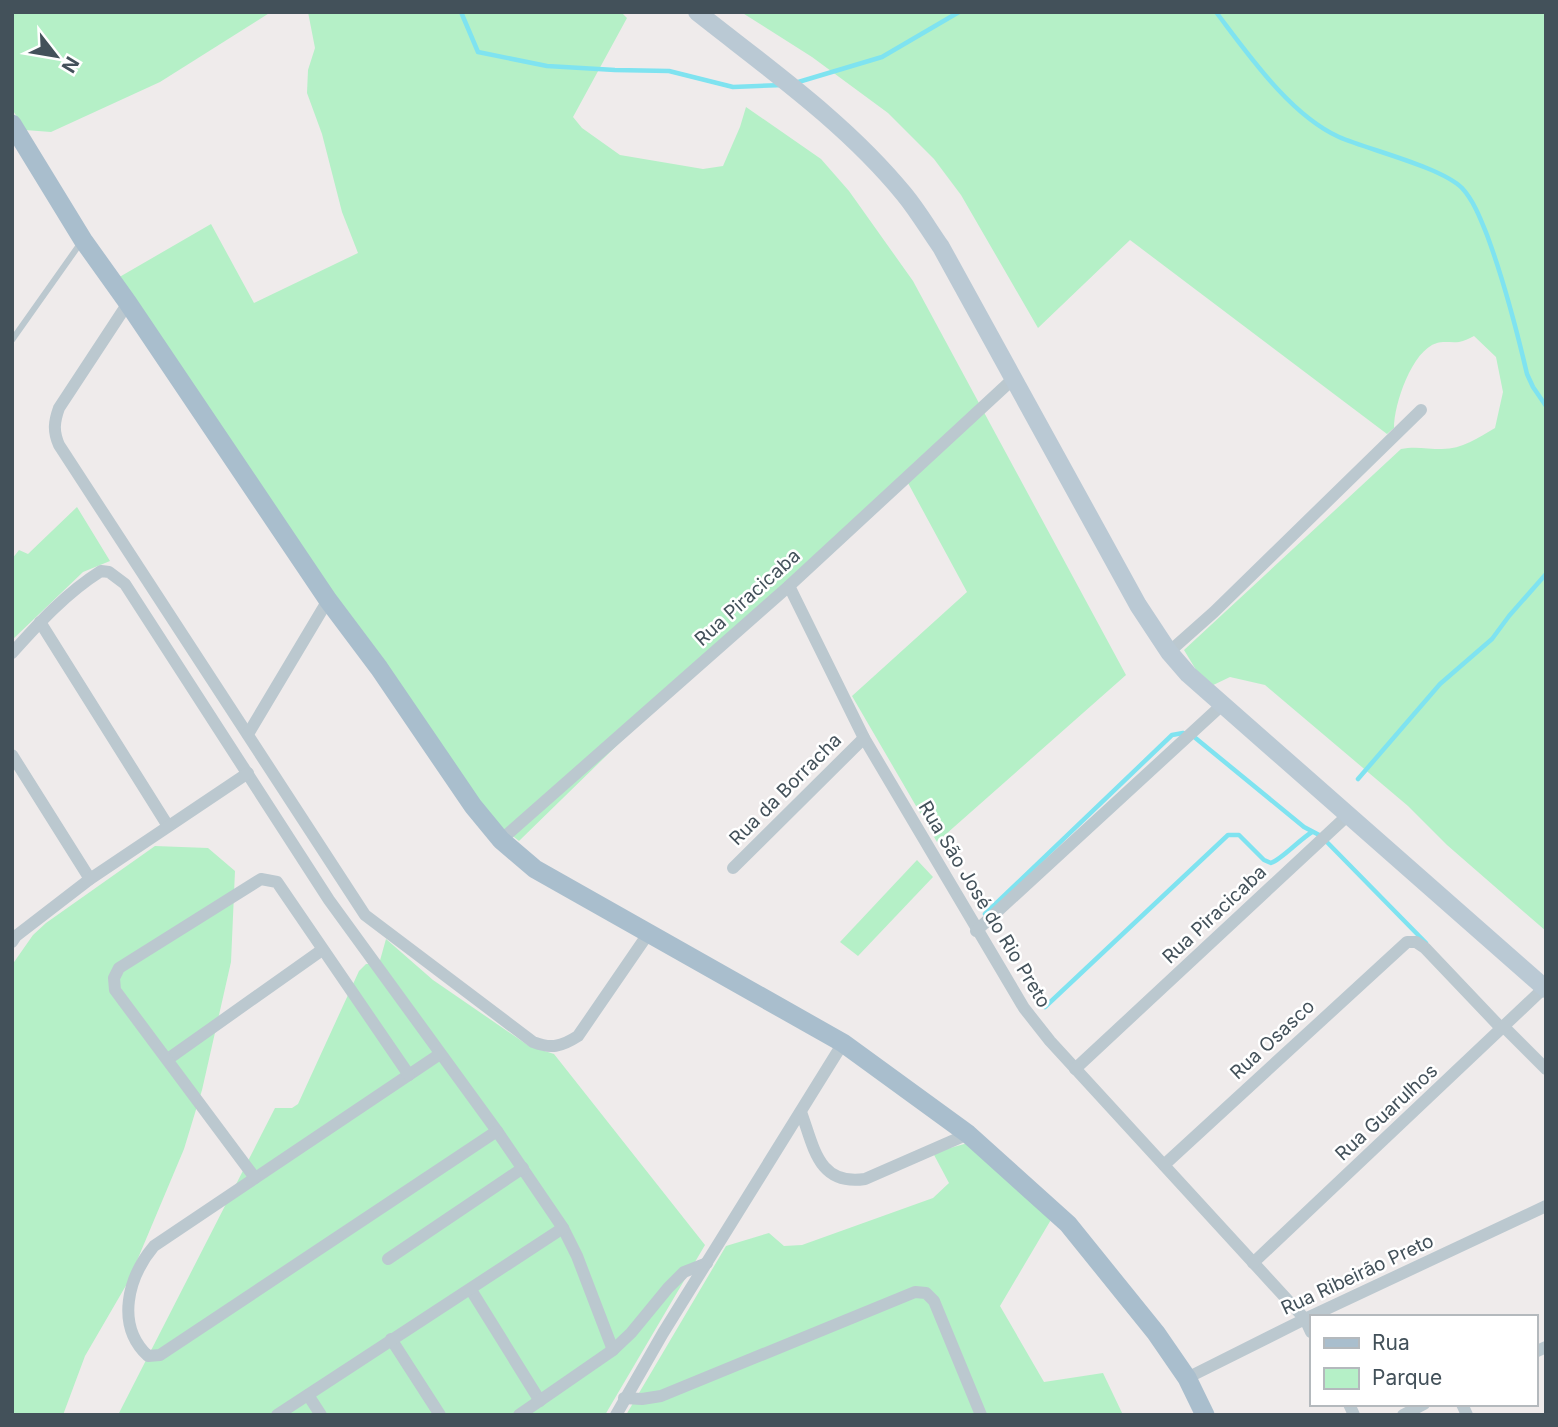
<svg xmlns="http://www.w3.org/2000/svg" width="1558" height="1427" font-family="Inter,sans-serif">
  <rect width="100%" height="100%" fill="#efebeb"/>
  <g fill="#b5f0c7">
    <polygon points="12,12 271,12 160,82 51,132 25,130 12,109"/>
    <polygon points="308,12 621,12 627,18 573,117 582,128 620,155 703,169 723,166 740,127 746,107 821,159 849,191 913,281 1126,675 937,842 852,696 967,592 908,483 647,716 519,841 465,798 116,279 211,224 254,303 358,253 342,212 322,134 307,93 308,70 315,48"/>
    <path d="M741 12H1546V931L1447 845 1408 806 1265 685 1230 677 1207 688 1184 650 1401 449C1415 446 1427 449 1442 449 1462 449 1478 438 1495 428L1503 392 1496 357 1474 336C1470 338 1464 341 1459 342 1452 343 1444 341 1437 343 1412 350 1394 404 1394 428L1387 434 1130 240 1038 328 961 195 934 159 888 113 812 57Z"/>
    <polygon points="77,507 110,561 83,572 12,640 12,559 19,550 28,554"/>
    <polygon points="155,846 208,848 235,871 231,962 202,1090 184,1149 128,1282 85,1356 63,1415 12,1415 12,965 33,935 46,923"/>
    <polygon points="917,860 933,877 858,956 840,942"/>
    <polygon points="386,939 433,980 529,1046 554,1054 705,1245 605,1415 118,1415 275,1108 292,1108 298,1104 359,971 366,964 379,964"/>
    <polygon points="971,1142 1052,1218 1000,1306 1044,1382 1103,1373 1123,1415 626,1415 726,1246 769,1233 784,1246 802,1245 933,1198 949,1183 933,1153"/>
  </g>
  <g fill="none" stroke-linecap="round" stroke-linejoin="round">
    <g stroke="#7fe3f0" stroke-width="4.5">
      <polyline points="461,12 478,52 547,66 615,70 669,71 733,87 783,85"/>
      <path d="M1216 12C1248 54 1290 115 1339 137 1369 150 1441 167 1462 188 1474 201 1481 220 1487 235 1504 281 1516 327 1527 374L1533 387 1546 406"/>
      <polyline points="795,83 882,57 959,12"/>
      <polyline points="1358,779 1440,684 1492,639 1509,616 1546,574"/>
      <polyline points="985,914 1172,735 1183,733 1193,736 1304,827 1321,836 1426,943"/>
      <path d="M1045 1007 1228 835H1239L1264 860 1271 863C1282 859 1299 840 1312 832"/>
    </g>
    <polyline stroke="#bbc8cf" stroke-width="6" points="12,340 82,241"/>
    <g stroke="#bbc8cf" stroke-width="12">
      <path d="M128 303 59 408C54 422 53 431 59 445L365 915 533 1042C551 1049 561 1047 578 1036L648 934"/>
      <polyline points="789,586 864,738 1024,1008 1050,1041 1305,1319 1311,1332"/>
      <polyline points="40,622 168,826"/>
      <polyline points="1169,652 1214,612 1421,410"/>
      <path d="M12 653C39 623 66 593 101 571L109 572 125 584 329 900 497 1131 563 1228 577 1256 613 1350"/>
      <polyline points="248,734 328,600"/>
      <polyline points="12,755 90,879"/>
      <polyline points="501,840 789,586 1013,379"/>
      <polyline points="733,868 864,738"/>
      <polyline points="976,931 1222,705"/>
      <polyline points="12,942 16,936 90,879 248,773"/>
      <polyline points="1504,1027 1546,1069"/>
      <path d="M440 1054 154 1246C128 1277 115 1325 148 1356L160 1355 497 1131"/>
      <polyline points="168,1059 322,950"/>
      <polyline points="1075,1069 1347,816"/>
      <path d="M801 1112C814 1147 818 1186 865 1179L968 1134"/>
      <polyline points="1164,1165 1407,942 1416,942 1425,948 1502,1029"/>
      <polyline points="255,1178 115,990 114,978 119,968 261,879 277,882 409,1075"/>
      <polyline points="388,1259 523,1168"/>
      <polyline points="1253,1263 1544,988"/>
      <polyline points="471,1290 540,1401"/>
      <polyline points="391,1339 440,1415"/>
      <polyline points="1535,1352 1546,1347"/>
      <polyline points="1187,1378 1305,1319 1546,1206"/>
      <polyline points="308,1395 321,1415"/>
      <polyline points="624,1398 642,1399 661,1396 915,1292 926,1293 934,1301 981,1415"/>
      <polyline points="1349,1404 1354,1415"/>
      <polyline points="1462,1404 1467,1415"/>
      <polyline points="277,1415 563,1228"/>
      <polyline points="519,1415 613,1350 631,1333 668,1288 684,1272 707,1263"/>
      <polyline points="616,1415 663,1333 843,1043"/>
      <polyline points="1403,1415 1424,1404"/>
    </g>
    <path stroke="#bac9d4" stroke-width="18" d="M697 12C769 69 846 123 904 194 918 211 929 230 941 247L1138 605 1169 652 1188 674 1546 989"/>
    <polyline stroke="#a9becd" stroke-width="19" points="12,124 83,240 128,303 328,600 379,668 473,806 501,840 535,869 843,1043 968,1134 1068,1224 1156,1333 1187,1378 1205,1415"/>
  </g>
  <g text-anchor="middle" stroke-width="5" stroke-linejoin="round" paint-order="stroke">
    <g font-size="19" fill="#43515a" stroke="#fff">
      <text transform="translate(747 597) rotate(-42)" y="7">Rua Piracicaba</text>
      <text transform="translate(785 789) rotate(-45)" y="7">Rua da Borracha</text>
      <text transform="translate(985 904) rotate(59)" y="7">Rua São José do Rio Preto</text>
      <text transform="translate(1214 914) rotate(-43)" y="7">Rua Piracicaba</text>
      <text transform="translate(1272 1039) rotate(-43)" y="7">Rua Osasco</text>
      <text transform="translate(1386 1112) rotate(-43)" y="7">Rua Guarulhos</text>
      <text transform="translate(1357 1274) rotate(-25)" y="7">Rua Ribeirão Preto</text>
    </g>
  </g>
  <rect width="1558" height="1427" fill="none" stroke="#43515a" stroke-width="28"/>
  <rect x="1310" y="1315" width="228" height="91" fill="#ffffff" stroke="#b4b9bd" stroke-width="2"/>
  <rect x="1324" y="1338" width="35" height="10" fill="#a9becd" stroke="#b4b9bd" stroke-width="2"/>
  <text x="1372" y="1350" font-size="21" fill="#43515a">Rua</text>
  <rect x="1324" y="1368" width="35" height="21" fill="#b5f0c7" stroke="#b4b9bd" stroke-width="2"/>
  <text x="1372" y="1385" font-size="21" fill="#43515a">Parque</text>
  <g transform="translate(56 56) rotate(121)" stroke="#ffffff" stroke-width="5" paint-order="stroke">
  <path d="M0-5L12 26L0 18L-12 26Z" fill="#43515a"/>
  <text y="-10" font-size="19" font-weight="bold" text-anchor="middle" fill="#43515a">N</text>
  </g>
</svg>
